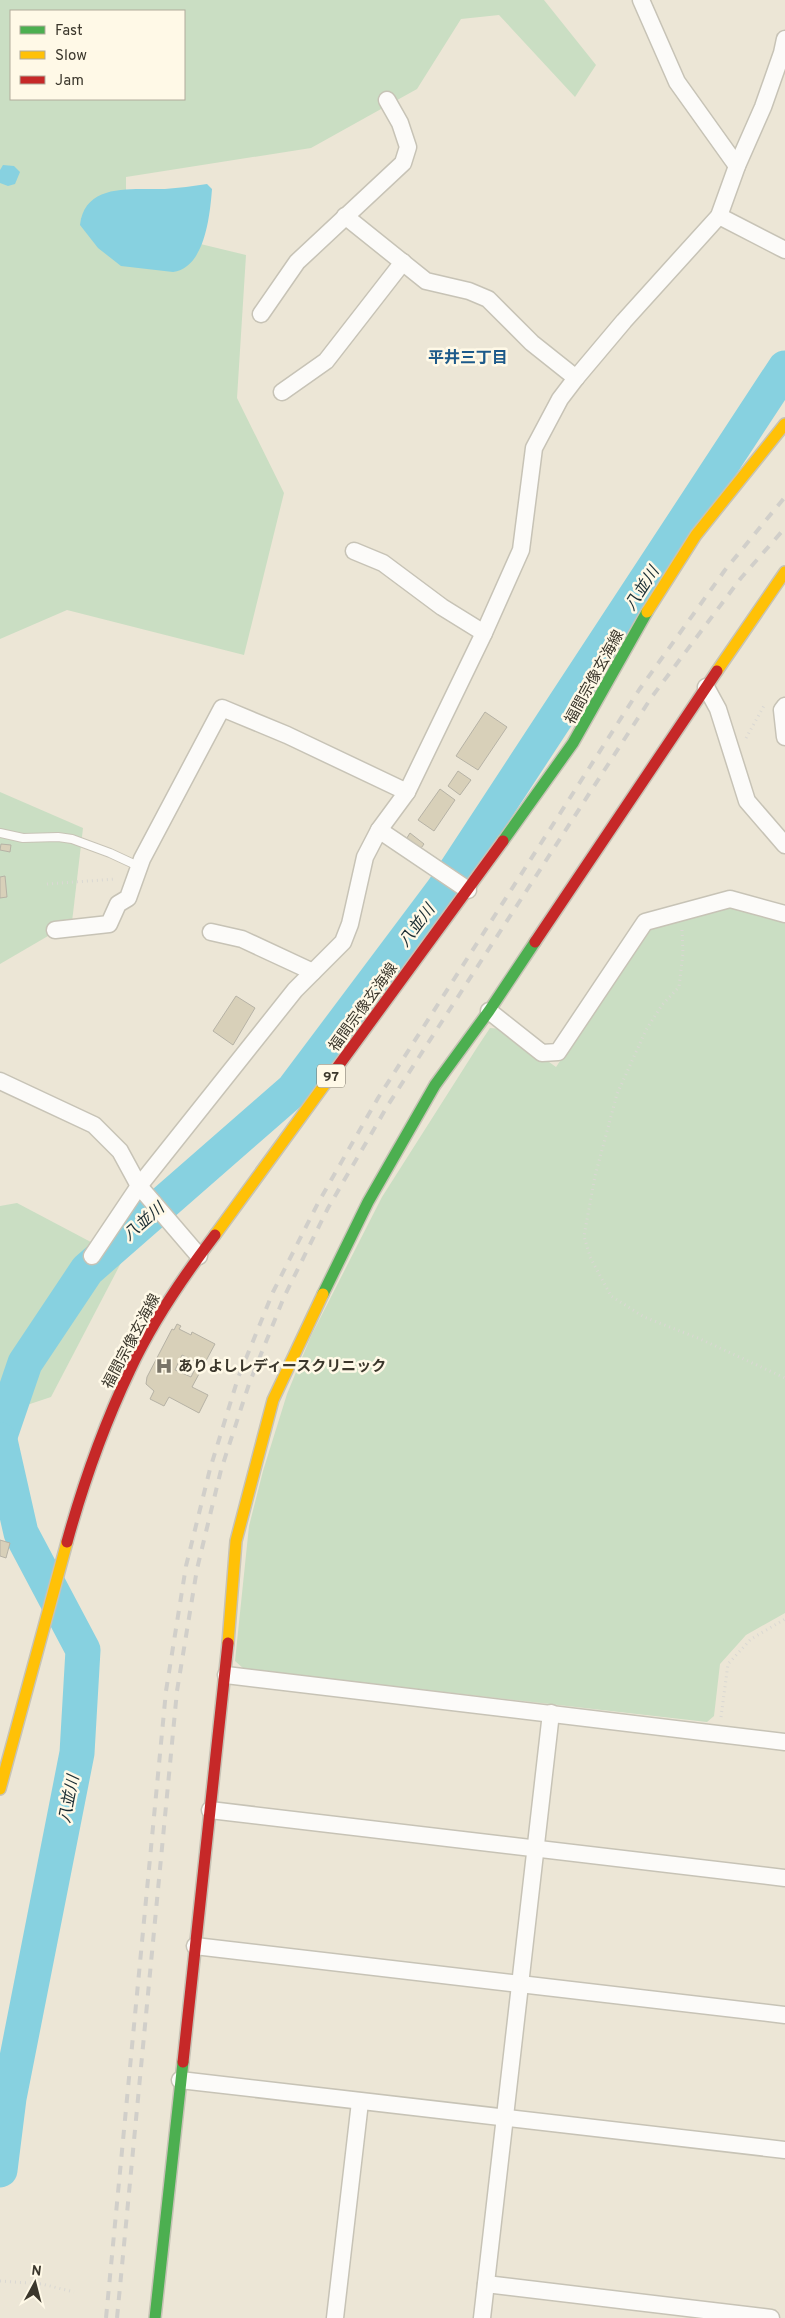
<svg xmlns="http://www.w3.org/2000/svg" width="785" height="2318" font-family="Overpass,'Noto Sans JP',sans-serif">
  <rect width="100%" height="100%" fill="#ece6d6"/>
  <g fill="#cadec3" fill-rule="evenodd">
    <path d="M0 0H544L596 65 575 97 499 15 461 19 417 89 311 148 126 177V226L246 255 237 398 284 493 244 655 67 610 0 639ZM11 11H184V99H11Z"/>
    <polygon points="0,792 83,828 72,922 0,964"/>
    <polygon points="734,904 785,919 785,1613 746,1635 720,1664 714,1716 707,1722 244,1669 235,1661 249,1526 263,1471 287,1394 311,1336 382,1197 478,1046 490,1028 503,1029 556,1067 651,926"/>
    <polygon points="17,1203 123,1259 51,1397 0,1414 0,1206"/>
  </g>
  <g fill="#87d1e0">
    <polygon points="3,165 14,166 20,172 15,184 8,186 0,183 0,170"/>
    <path d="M207 184 212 189C210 215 205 268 173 272L121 266 98 248 80 225C85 182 133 190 165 189 179 188 193 186 207 184Z"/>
  </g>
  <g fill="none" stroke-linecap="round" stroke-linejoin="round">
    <g stroke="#87d1e0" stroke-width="35">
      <polyline points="0,1436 25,1363 87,1270 293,1090 443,890 785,368"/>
      <polyline points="0,1440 21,1533 83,1650 77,1753 9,2098 0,2170"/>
    </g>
  </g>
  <g fill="#d8d0b9" stroke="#b6b2a5" fill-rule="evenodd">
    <polygon points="485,712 507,727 478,770 456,756"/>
    <polygon points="458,771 471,780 460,795 448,786"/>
    <polygon points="440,789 455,800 434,831 418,820"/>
    <polygon points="410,833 424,844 419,851 405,841"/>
    <polygon points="1,844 11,845 10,852 0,850"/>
    <polygon points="5,876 7,897 0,898 0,877"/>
    <polygon points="236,996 255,1008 233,1045 213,1031"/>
    <path d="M177 1324 181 1326 179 1329 191 1335 192 1332 215 1344 192 1387 208 1395 199 1413 169 1397 164 1406 150 1399 154 1391 146 1384 147 1377 172 1329 174 1330ZM182 1355 198 1363 191 1377 175 1370Z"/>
    <polygon points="0,1540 10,1543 6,1558 0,1556"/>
  </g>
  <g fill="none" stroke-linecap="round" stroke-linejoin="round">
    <g stroke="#c7c3b6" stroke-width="10">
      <polyline id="lane" points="0,833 23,838 58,837 72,839 110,853 138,866"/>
    </g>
    <g stroke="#c7c3b6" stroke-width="19">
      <g id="street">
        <polyline points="641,0 677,82 737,166"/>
        <polyline points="345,216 426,281 469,291 488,299 532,343 576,378"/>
        <polyline points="719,216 785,250"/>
        <polyline points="261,314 297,262 403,163 408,147 400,123 387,100"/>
        <polyline points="282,392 326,361 403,262"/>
        <polyline points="354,551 383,563 442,607 484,633"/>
        <polyline points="706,687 718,709 747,801 785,845"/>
        <polyline points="785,706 782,710 785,737"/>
        <polyline points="379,830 468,890"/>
        <polyline points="55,930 109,924 118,904 128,898 142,859 222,708 287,735 407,792"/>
        <polyline points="211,932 242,939 313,972"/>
        <polyline points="489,1011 542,1053 558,1052 645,922 730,899 785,914"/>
        <polyline points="0,1081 94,1125 120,1151 139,1186 199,1256"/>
        <polyline points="92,1256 139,1186 295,990 343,942 350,924 365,857 379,830 407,792 484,633 521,550 534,448 560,399 576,378 624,321 719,216 737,166 763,107 782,53 785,39"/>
        <polyline points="226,1675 785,1742"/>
        <polyline points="210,1810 785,1878"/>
        <polyline points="195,1946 785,2015"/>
        <polyline points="180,2080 785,2150"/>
        <polyline points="486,2284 771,2318"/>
        <polyline points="335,2318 360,2102"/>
        <polyline points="482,2318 551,1713"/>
      </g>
    </g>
    <g stroke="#c7c3b6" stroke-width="14">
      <g id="fast">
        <polyline points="503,841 573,743 647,612"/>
        <polyline points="323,1294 368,1202 435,1085 489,1011 535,942"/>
        <polyline points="155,2318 183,2062"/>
      </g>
    </g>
    <g stroke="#c7c3b6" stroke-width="14">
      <g id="slow">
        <polyline points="647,612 696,535 785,424"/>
        <polyline points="717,671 785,572"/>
        <polyline points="215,1235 328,1080"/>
        <polyline points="228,1643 236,1541 273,1400 323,1294"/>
        <polyline points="0,1789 67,1542"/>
      </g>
    </g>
    <g stroke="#c7c3b6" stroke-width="14">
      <g id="jam">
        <polyline points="535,942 717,671"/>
        <polyline points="328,1080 503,841"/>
        <path d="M67 1542C83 1484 104 1425 130 1370 152 1322 183 1277 215 1235"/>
        <polyline points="183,2062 228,1643"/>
      </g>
    </g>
    <g stroke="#dad8d3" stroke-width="3" stroke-dasharray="1 4" stroke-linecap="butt">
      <polyline points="746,738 765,704"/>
      <polyline points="47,884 116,879"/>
      <polyline points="682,930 683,953 679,987 662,1005 646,1030 617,1094 595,1176 584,1236 590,1257 611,1296 644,1317 698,1338 785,1378"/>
      <polyline points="721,1717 728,1664 751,1639 785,1619"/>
      <polyline points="0,2281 42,2284 74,2292"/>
    </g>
    <use href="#lane" stroke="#fcfbf9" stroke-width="8"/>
    <use href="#street" stroke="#fcfbf9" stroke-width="16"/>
    <use href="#fast" stroke="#4caf50" stroke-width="11"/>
    <use href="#slow" stroke="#ffc107" stroke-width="11"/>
    <use href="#jam" stroke="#c62828" stroke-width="11"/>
    <g stroke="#d1cfca" stroke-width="4" stroke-dasharray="9 9" stroke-linecap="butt">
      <polyline points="106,2318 166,1691 186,1566 210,1469 238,1378 273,1292 318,1203 378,1098 639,690 725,570 785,497"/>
      <polyline points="117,2318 177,1691 197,1569 221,1470 249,1384 284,1297 328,1208 388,1105 651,698 741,578 785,528"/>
    </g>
  </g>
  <defs>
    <g id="hospital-bare" transform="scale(1.35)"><path d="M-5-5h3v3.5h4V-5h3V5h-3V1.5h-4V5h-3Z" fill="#797468" stroke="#fff9e7" stroke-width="2.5" paint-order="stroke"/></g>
  </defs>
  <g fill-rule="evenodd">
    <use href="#hospital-bare" x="164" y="1366"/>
  </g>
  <g text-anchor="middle" stroke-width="5" stroke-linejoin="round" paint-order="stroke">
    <rect fill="#fff9e7" stroke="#767164" stroke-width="1" x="317" y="1064.5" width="28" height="23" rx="4"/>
    <g font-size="14" font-weight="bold" fill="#3b372c">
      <text x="331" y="1081">97</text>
    </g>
    <g font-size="15" fill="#3b372c" stroke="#fff9e7">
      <text transform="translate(594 677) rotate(-61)" y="5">福間宗像玄海線</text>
      <text transform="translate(363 1007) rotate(-54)" y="5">福間宗像玄海線</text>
      <text transform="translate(131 1341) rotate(-62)" y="5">福間宗像玄海線</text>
    </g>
    <g font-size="15" font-weight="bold" fill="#3b372c" stroke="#fff9e7" text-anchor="start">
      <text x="178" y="1371">ありよしレディースクリニック</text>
    </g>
    <g font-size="16" font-weight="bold" fill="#1d5a8a" stroke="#fff9e7">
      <text x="468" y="363">平井三丁目</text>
    </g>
    <g font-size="16" font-style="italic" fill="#1a2d33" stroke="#fff9e7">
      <text transform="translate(641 588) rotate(-57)" y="6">八並川</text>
      <text transform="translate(416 925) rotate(-53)" y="6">八並川</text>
      <text transform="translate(143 1221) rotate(-41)" y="6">八並川</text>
      <text transform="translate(68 1799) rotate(-79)" y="6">八並川</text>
    </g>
  </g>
  <rect x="10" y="10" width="175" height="90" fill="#fff9e7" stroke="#b1ab9c"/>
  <rect x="20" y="26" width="25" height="8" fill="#4caf50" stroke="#b1ab9c"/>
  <text x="55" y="35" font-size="15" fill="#3b372c">Fast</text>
  <rect x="20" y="51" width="25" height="8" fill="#ffc107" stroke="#b1ab9c"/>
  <text x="55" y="60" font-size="15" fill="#3b372c">Slow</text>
  <rect x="20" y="76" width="25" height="8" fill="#c62828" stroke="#b1ab9c"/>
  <text x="55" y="85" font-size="15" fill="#3b372c">Jam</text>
  <g transform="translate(35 2283) rotate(7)" stroke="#fff9e7" stroke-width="4" paint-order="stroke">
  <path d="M0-4L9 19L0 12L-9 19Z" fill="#3b372c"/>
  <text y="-8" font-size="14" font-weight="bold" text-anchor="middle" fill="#3b372c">N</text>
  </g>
</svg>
